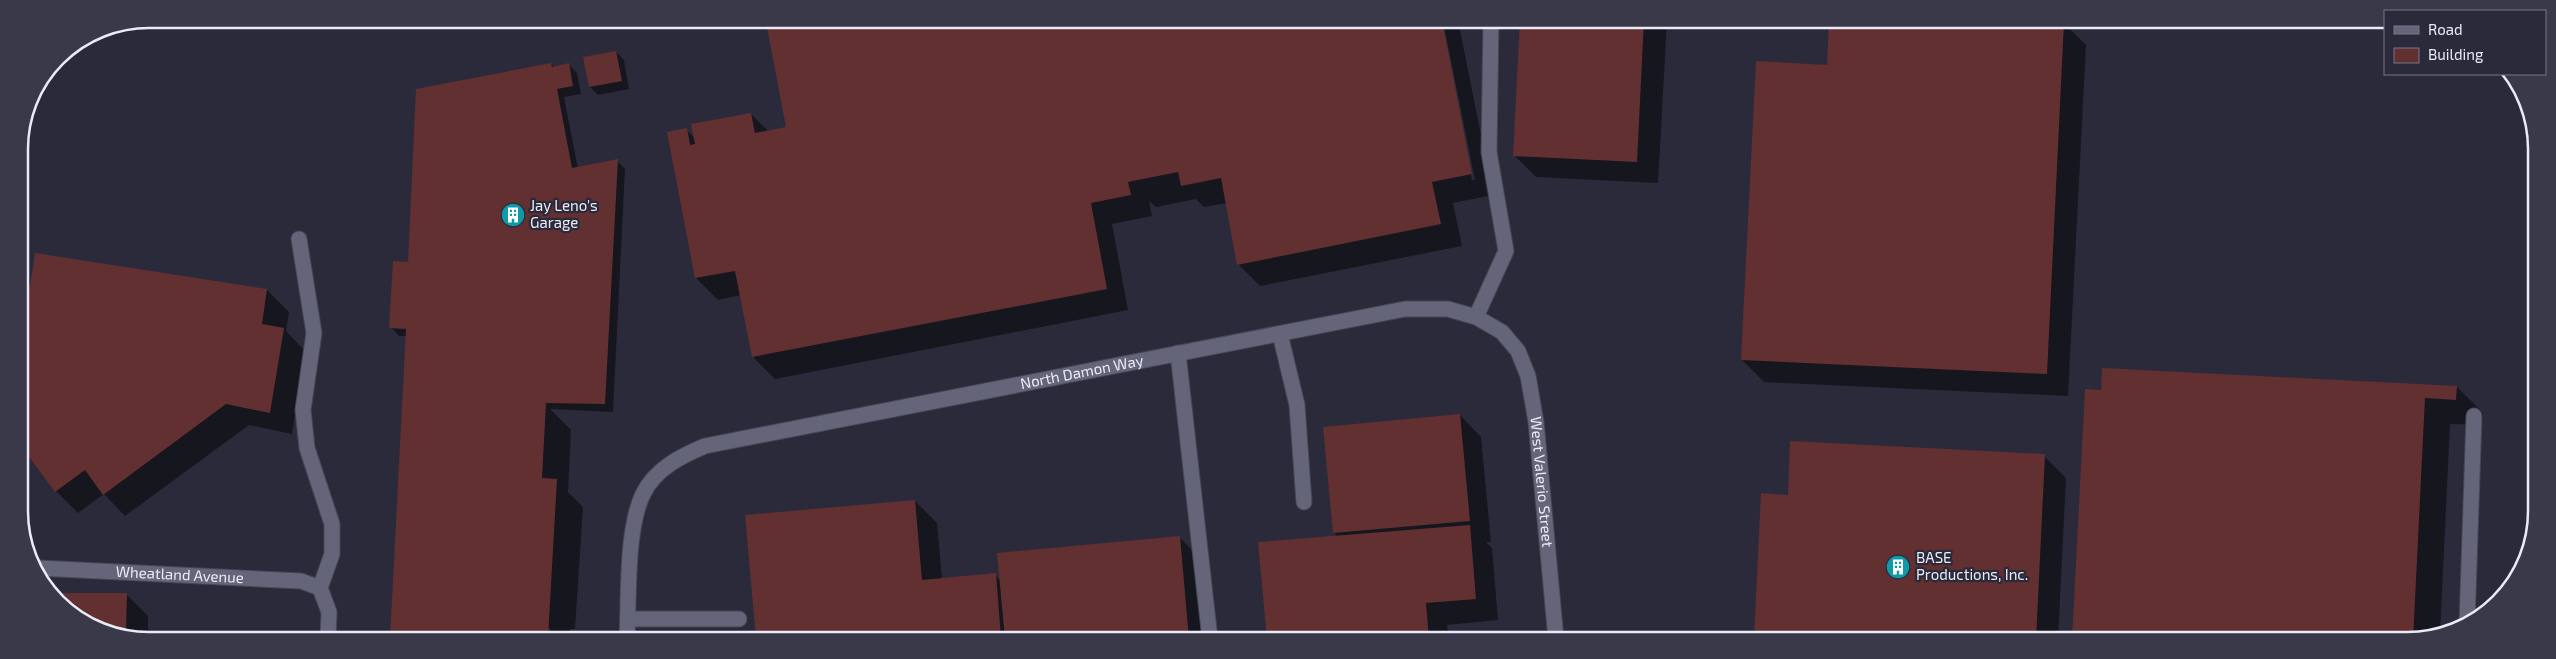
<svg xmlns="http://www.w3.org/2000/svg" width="2556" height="659" font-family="'Exo 2',sans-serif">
  <rect width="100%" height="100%" fill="#2a2a3b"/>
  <g fill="#0007" fill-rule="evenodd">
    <path d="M785 19 1336 20 1337 22 1348 20H1455L1459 25 1493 195 1453 203 1462 246 1260 286 1238 264 1227 203 1204 207 1196 199 1156 207 1149 201 1152 216 1112 224 1128 310 775 379 753 357 741 295 718 300 696 278 668 133 686 130 695 138 751 114 768 131 787 128ZM1442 26H1444L1475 180H1472Z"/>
    <polygon points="1521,20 1667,20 1658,183 1536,177 1514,155"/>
    <polygon points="1831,21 2051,21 2064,23 2086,45 2068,396 1764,382 1742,360 1828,66"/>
    <polygon points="616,52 624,60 629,89 598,95 590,87"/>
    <polygon points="551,64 555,68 569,65 577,73 581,94 564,97 578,169 617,161 625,169 613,412 550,409 571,430 568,492 583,507 575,629 570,629 570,638 549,638 550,628 547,628 547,638 391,638 407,336 399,336 391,327 409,263"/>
    <polygon points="20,283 28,288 267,290 289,312 286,331 305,351 292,434 249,425 125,516 104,494 78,513 56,491 21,444"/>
    <polygon points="2457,387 2483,413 2482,425 2450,424 2440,634 2416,640 2074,640 2086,390"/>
    <polygon points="1460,415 1481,437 1491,542 1486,542 1492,548 1498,620 1447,625 1449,639 1268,639 1338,537 1334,533"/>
    <polygon points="2044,456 2066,478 2058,640 1755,639 1762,495 1789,496"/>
    <polygon points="915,501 937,523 942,579 995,575 1001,581 1179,537 1201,559 1208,639 757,638 746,516"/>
    <polygon points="52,594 126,594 148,616 148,638 123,638 56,602"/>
  </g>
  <g fill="#623031">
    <polygon points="778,19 1317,20 1318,24 1339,20 1442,20 1472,174 1432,182 1441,224 1237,265 1221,178 1181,186 1178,172 1128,182 1131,195 1091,203 1107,289 752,357 735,271 695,278 667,132 687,128 690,145 695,144 691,124 751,113 755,133 786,127 766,22"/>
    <polygon points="1520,20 1644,20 1637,162 1513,156"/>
    <polygon points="1829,21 2064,22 2047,374 1741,360 1756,61 1827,65"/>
    <polygon points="616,51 622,81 589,87 583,57"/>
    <polygon points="551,63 552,67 569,63 573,86 557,89 572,168 618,159 605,404 546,403 542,478 557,479 548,638 390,638 406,329 389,328 393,261 408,262 416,89"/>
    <polygon points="35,253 267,289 262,324 284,328 270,413 226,404 103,495 85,470 55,492 21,446 20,282 30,287"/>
    <polygon points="2102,368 2457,386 2456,400 2425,398 2413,640 2072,640 2085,389 2101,390"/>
    <polygon points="1460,414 1470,521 1333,533 1323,427"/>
    <polygon points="1790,441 2045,454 2036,640 1754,639 1761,493 1788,495"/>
    <polygon points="915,500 922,580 996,573 1001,639 756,638 745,515"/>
    <polygon points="1470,525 1476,599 1426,603 1429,639 1267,639 1258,542"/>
    <polygon points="1180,536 1189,639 1005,639 997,553"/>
    <polygon points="52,593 127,593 126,631 132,631 132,638 123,638 56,602"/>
  </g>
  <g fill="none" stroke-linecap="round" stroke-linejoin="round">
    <g stroke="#474755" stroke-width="17">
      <g id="lane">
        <polyline points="299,239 314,333 303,410 307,448 332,524 332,554 320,588"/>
        <polyline points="1476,317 1506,251 1489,152 1491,20"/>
        <polyline points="1280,334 1297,405 1304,502"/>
        <polyline points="1178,353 1210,639"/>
        <path id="s1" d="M38 568 301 581 320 588"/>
        <polyline points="320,588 329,612 328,638"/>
        <polyline points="628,619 739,619"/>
        <polyline points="2467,624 2474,416"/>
      </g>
    </g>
    <g stroke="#474755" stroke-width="17">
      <g id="street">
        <path id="s2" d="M627 638C629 598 626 529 643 494 655 469 681 456 705 446L1405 309H1448L1476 317 1502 332 1518 351 1528 376 1536 422 1556 639"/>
      </g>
    </g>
    <use href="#lane" stroke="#646578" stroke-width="15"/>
    <use href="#street" stroke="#646578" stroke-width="15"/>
  </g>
  <defs>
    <g id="building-disc" transform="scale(1.25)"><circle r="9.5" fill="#0f9aa8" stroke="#2a2a3b"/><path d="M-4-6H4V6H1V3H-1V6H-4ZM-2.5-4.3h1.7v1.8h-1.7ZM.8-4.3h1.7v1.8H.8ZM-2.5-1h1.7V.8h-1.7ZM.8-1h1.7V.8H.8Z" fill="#fff"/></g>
  </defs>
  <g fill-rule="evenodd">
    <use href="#building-disc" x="513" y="215"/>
    <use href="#building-disc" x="1898" y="567"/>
  </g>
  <g text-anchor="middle" stroke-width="4.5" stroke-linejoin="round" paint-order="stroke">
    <g font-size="15" fill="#eaebf6" stroke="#2a2a3b" text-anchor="start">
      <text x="530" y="211">Jay Leno's<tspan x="530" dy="17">Garage</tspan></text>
      <text x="1916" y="563">BASE<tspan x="1916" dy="17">Productions, Inc.</tspan></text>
    </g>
    <g font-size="15" fill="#eaebf6" stroke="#2a2a3b">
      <text dy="5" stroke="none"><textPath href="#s2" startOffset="610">North Damon Way</textPath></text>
      <text dy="5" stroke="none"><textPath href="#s2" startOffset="1200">West Valerio Street</textPath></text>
      <text dy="5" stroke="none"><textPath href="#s1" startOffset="142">Wheatland Avenue</textPath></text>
    </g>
  </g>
  <path d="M0 0H2556V659H0ZM149 28H2407A121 121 0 0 1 2528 149V511A121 121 0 0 1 2407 632H149A121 121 0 0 1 28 511V149A121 121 0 0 1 149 28Z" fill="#39394a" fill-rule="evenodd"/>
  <path fill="none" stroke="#eaebf6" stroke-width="2.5" d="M149 28H2407A121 121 0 0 1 2528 149V511A121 121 0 0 1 2407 632H149A121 121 0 0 1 28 511V149A121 121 0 0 1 149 28Z"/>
  <rect x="2384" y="10" width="162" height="65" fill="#2a2a3b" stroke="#777786"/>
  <rect x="2394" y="26" width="25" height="8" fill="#646578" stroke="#777786"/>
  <text x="2428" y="35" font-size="15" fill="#eaebf6">Road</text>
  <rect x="2394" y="48" width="25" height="15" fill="#623031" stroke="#777786"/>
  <text x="2428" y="60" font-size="15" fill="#eaebf6">Building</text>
</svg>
